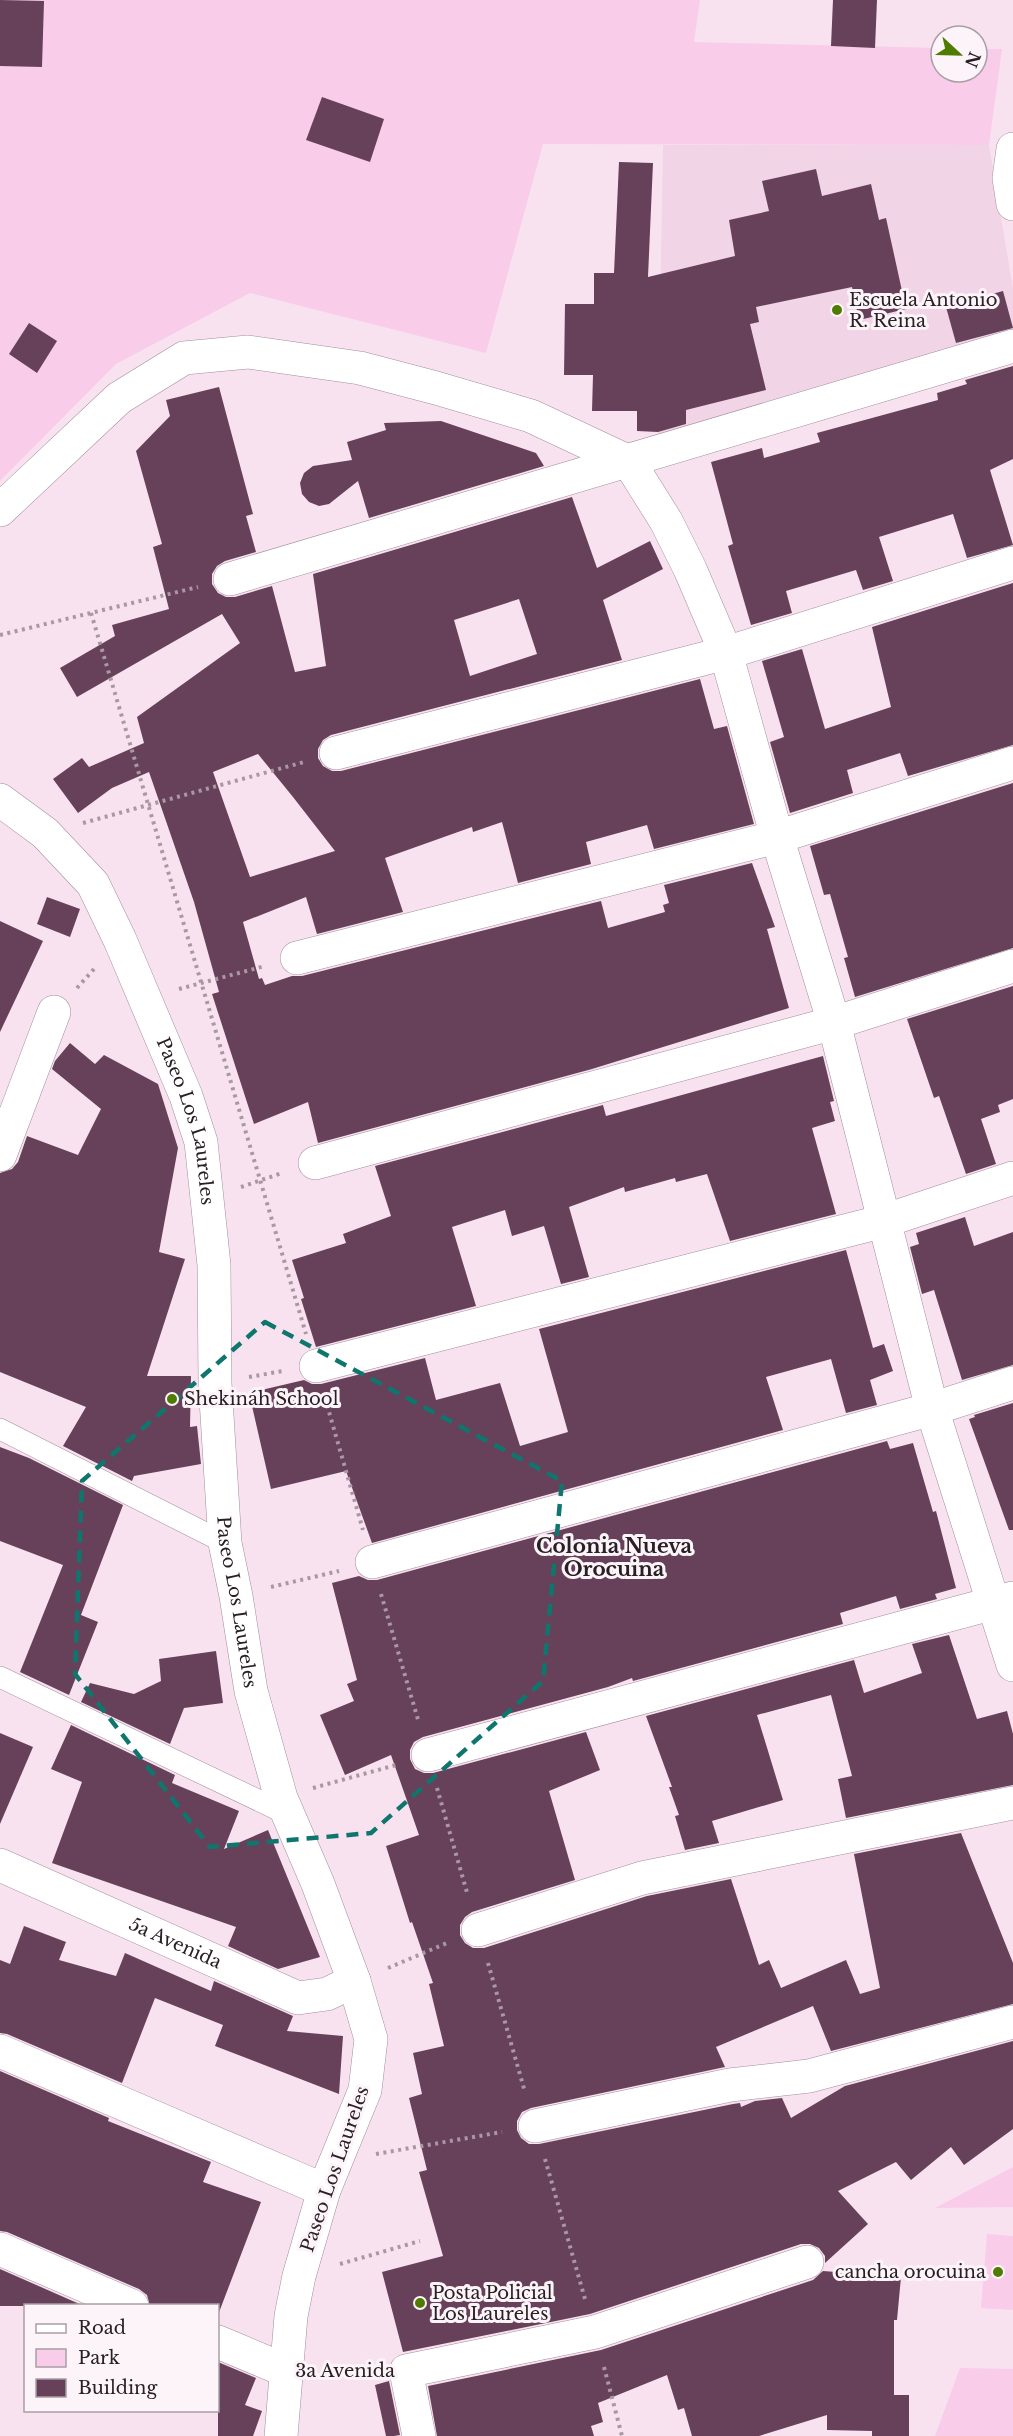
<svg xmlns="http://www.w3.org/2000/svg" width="1013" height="2436" font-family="'Libre Baskerville',serif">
  <rect width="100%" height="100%" fill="#f8e2f0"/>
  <polygon fill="#f1d4e6" points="663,145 989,145 1013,289 1013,332 658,439"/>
  <g fill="#f9cce9">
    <polygon points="0,0 700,0 694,42 941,48 941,72 977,72 977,49 1002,49 989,145 543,144 486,353 250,293 116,364 0,481"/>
    <polygon points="1013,2167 1013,2207 935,2208"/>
    <polygon points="987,2234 1013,2236 1013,2310 981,2308"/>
    <polygon points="960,2368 1013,2369 1013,2436 935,2436"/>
  </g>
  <g fill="#67415a" fill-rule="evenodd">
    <polygon points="0,0 44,1 42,67 0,66"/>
    <polygon points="833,0 877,0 875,48 831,46"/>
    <polygon points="322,97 384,119 370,162 306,140"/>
    <polygon points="619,162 653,163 648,277 735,256 729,220 769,211 762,181 816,169 822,196 871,184 879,220 886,218 906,309 859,320 852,287 756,307 759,322 750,324 766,390 686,410 686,424 658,432 637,431 637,411 592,411 593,375 564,375 565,304 594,304 594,273 614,273"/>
    <polygon points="1003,291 1013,328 956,343 946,307"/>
    <polygon points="29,323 57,341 37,373 9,354"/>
    <polygon points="1013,366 1013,459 990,470 1013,545 967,558 953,514 879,537 893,581 863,590 856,570 786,591 792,613 751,625 728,546 733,544 711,462 762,448 764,458 820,442 817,433 938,400 937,393 967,384 965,380"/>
    <path d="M219 387 253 514 246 516 256 552 225 561 217 566 212 574V584L218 593 226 597H235L272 586 295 672 326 666 313 574 572 497 597 568 650 541 663 569 603 600 622 660 331 735 323 740 318 749V758L323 766 332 771H341L700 679 714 729 727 726 754 824 654 849 647 825 586 842 591 864 518 883 502 822 473 832 472 827 385 858 403 912 317 934 306 897 243 922 259 979 262 978 265 985 292 976H302L601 901 608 928 665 912 663 905 669 903 664 885 752 863 775 927 767 929 789 1008 592 1069 318 1143 308 1102 254 1124 212 994 219 992 194 902 149 772 112 788 78 813 53 779 82 758 89 767 144 743 137 717 240 643 222 614 77 697 60 668 115 636 112 625 169 609 153 547 162 544 136 451 170 416 166 400ZM519 599 537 654 470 676 454 620ZM258 754 293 797 335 851 250 877 213 772Z"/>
    <polygon points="441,421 536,453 544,466 369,518 358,481 329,504 319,506 309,502 302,494 300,483 304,473 313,466 352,460 347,442 386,430 384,423"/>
    <polygon points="1013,583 1013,745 908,776 900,753 847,770 853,793 790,813 770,742 784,737 762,661 802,649 825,729 891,707 872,627"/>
    <polygon points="1013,783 1013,948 855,997 844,958 848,957 830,894 824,895 810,846"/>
    <polygon points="47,897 80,909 70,937 37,924"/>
    <polygon points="0,921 43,941 0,1032"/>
    <polygon points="1013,986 1013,1099 998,1105 1000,1112 981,1119 996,1164 966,1174 939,1096 934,1098 907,1019"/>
    <polygon points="70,1043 95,1064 104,1055 158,1084 178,1148 159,1252 185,1259 147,1376 191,1376 190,1427 197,1426 201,1464 134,1476 132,1481 63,1446 86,1407 0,1372 0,1173 12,1169 18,1162 27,1136 78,1155 101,1109 52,1069 55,1061"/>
    <polygon points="823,1056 834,1101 830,1102 835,1121 812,1128 836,1214 730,1241 707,1174 676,1182 675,1178 625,1192 624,1187 569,1207 589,1277 561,1284 544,1226 512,1236 505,1210 452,1227 476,1306 316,1347 301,1299 304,1298 292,1260 346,1243 343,1234 391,1216 375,1166 603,1105 606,1116"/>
    <polygon points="965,1217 974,1246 1013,1232 1013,1365 962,1380 934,1290 922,1294 910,1247 919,1244 916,1233"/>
    <polygon points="846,1250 873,1348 884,1344 893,1371 870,1380 877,1405 846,1413 831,1359 766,1377 783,1430 372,1543 346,1471 271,1489 249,1393 304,1380 312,1384 321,1384 425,1358 436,1400 500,1383 520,1446 568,1432 539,1329"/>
    <polygon points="1013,1403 1013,1530 1009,1530 969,1419 975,1417 974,1415"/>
    <polygon points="887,1441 890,1449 913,1443 933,1512 936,1511 956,1588 935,1594 937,1599 900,1609 896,1596 840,1613 843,1624 633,1681 632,1678 608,1687 423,1737 414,1742 410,1750 410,1759 415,1769 424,1773 433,1773 586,1732 600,1770 549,1791 575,1880 472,1912 465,1917 460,1925 460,1935 465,1943 473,1948 484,1948 647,1896 731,1879 759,1965 769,1960 781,1988 846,1960 860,1994 880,1988 854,1854 961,1833 1013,1963 1013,2004 831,2051 813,2006 716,2047 725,2067 531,2108 522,2112 517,2121 517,2130 521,2138 529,2144 539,2144 733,2104 740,2103 741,2107 755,2101 782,2098 791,2118 845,2086 1013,2041 1013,2129 964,2165 951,2147 911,2180 896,2162 838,2191 868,2224 825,2263 825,2256 819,2248 810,2244 801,2244 590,2314 403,2352 382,2272 443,2256 419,2172 427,2170 409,2098 422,2094 413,2053 444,2046 429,1984 433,1983 412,1922 410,1923 386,1846 419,1835 391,1755 345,1775 320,1715 354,1701 347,1684 357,1680 332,1583 359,1576 368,1580 377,1580"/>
    <polygon points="0,1447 29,1458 123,1505 81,1615 98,1622 69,1695 20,1672 63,1565 0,1541"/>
    <polygon points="949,1635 977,1719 1007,1711 1013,1734 1013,1785 846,1818 838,1779 852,1776 831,1695 757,1715 783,1800 712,1821 719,1843 685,1850 675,1816 679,1815 669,1787 672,1787 646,1716 854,1660 864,1693 922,1673 912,1644"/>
    <polygon points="216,1651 223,1703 184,1708 170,1744 81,1702 90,1683 134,1694 161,1681 159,1659"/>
    <polygon points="71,1725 175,1775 172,1783 239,1811 224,1849 268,1830 320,1957 278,1969 228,1946 236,1927 52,1863 82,1782 51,1769"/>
    <polygon points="0,1733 33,1747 0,1824"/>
    <polygon points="24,1926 66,1942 59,1960 116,1976 125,1953 211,1991 214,1981 293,2016 287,2031 343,2036 339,2094 215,2046 223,2025 155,1998 122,2083 7,2034 0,2033 0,1960 10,1964"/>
    <polygon points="0,2071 109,2118 108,2121 211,2162 203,2182 261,2202 218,2315 218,2306 150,2306 147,2295 139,2289 7,2232 0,2231"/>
    <polygon points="0,2269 84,2306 0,2306"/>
    <polygon points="823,2271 901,2277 897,2320 894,2320 894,2395 909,2395 909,2436 872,2436 872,2431 827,2430 827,2415 759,2436 692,2436 684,2408 678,2410 667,2375 598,2403 603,2422 591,2426 594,2436 437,2436 428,2386 601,2350 813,2280"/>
    <polygon points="218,2362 256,2378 245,2405 262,2411 253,2436 218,2436"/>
    <polygon points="389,2381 400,2435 394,2436 386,2436 375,2385"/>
  </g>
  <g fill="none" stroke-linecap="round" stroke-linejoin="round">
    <g stroke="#a38e9b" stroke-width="22">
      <g id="lane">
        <polyline points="0,1429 225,1543"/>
        <polyline points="0,1677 287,1814"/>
      </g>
    </g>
    <g stroke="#a38e9b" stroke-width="34">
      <g id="street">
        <polyline points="1013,149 1009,178 1013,204"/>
        <polyline points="0,510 119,398 184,358 248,352 360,368 436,388 531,416 629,462 666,521 690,569 726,653 777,837 834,1023 932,1409 1013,1665"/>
        <polyline points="230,579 1013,346"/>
        <polyline points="336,753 726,653 1013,563"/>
        <polyline points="297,958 777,837 1013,763"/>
        <polyline points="0,1155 54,1012"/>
        <polyline points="315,1163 834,1023 1013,966"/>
        <polyline points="316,1366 884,1221 1013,1178"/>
        <polyline points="372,1562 932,1409 1013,1383"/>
        <polyline points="428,1755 1013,1598"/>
        <path id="s1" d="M0 1865 298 1998 327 1994 354 1981"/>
        <polyline points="478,1930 642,1878 1013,1803"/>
        <polyline points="0,2051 324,2190"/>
        <polyline points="535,2126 730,2085 809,2076 1013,2022"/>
        <polyline points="0,2249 132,2306"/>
        <polyline points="218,2342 287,2371"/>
        <polyline points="419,2436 406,2371 595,2332 807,2262"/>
      </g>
    </g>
    <g stroke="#a38e9b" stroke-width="34">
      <g id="secondary">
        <path id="s2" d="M0 800 45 833 93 884 120 940 186 1096 201 1142 214 1265 215 1383 225 1543 236 1596 251 1691 281 1798 318 1884 354 1981 371 2039 365 2090 324 2190 299 2276 291 2316 281 2436"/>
      </g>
    </g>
    <g stroke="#a998a3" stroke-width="4" stroke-dasharray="3 4.5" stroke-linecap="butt">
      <polyline points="91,613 306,1334"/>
      <polyline points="0,635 198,587"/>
      <polyline points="83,823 304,762"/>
      <polyline points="77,988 94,969"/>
      <polyline points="179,989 265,966"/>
      <polyline points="241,1187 282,1173"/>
      <polyline points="249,1377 283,1371"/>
      <polyline points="325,1398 363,1530"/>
      <polyline points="271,1587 339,1571"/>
      <polyline points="381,1594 419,1723"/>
      <polyline points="313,1788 396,1765"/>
      <polyline points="437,1788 468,1896"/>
      <polyline points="488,1963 525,2092"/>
      <polyline points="388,1968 447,1943"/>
      <polyline points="376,2154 502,2132"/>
      <polyline points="545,2159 585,2299"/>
      <polyline points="340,2264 420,2241"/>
      <polyline points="604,2367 622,2436"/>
      <polyline points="323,2371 372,2371"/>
    </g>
    <use href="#lane" stroke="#fff" stroke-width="21"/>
    <use href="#street" stroke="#fff" stroke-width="33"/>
    <use href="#secondary" stroke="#fff" stroke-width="33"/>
  </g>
  <path fill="none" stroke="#0f766e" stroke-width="4.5" stroke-dasharray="12 8" stroke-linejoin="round" d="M265 1322 562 1481 543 1681 371 1833 210 1847 75 1674 82 1481Z"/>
  <g fill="#4e7b00" stroke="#fdf4f9" stroke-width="2">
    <circle cx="837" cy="310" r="6"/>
    <circle cx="172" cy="1399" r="6"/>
    <circle cx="998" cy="2272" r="6"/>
    <circle cx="420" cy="2303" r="6"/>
  </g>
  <g text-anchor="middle" stroke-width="6" stroke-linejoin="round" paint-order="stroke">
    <g font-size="18" fill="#282025" stroke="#fdf4f9" text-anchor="start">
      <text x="849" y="306">Escuela Antonio<tspan x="849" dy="21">R. Reina</tspan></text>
      <text x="184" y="1405">Shekináh School</text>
      <text x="986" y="2278" text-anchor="end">cancha orocuina</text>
      <text x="432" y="2299">Posta Policial<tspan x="432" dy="21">Los Laureles</tspan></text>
    </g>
    <g font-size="18" fill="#282025" stroke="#fdf4f9">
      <text dy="6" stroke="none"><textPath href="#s2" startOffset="382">Paseo Los Laureles</textPath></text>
      <text dy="6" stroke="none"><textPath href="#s2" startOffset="868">Paseo Los Laureles</textPath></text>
      <text dy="6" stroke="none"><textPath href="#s1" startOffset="192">5a Avenida</textPath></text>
      <text transform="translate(335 2169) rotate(-71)" y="6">Paseo Los Laureles</text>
      <text x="345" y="2377">3a Avenida</text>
    </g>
    <g font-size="20" font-weight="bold" fill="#282025" stroke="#fdf4f9">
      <text x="614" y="1553">Colonia Nueva<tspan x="614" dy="23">Orocuina</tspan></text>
    </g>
  </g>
  <rect x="24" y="2304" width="195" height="108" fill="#fdf4f9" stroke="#a89fa4" stroke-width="1.5"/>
  <rect x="36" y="2324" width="30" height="9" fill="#ffffff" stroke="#a89fa4" stroke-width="1.5"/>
  <text x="78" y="2334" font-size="18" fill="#282025">Road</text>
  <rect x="36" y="2349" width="30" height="18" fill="#f9cce9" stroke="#a89fa4" stroke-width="1.5"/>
  <text x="78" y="2364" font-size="18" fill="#282025">Park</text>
  <rect x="36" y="2379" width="30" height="18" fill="#67415a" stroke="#a89fa4" stroke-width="1.5"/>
  <text x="78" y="2394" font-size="18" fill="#282025">Building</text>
  <g transform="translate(959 54) rotate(112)"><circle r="28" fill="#fdf4f9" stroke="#a89fa4" stroke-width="1.5"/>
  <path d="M0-4.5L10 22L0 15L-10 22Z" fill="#4e7b00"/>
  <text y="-9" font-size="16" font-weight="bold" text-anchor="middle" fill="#282025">N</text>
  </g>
</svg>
